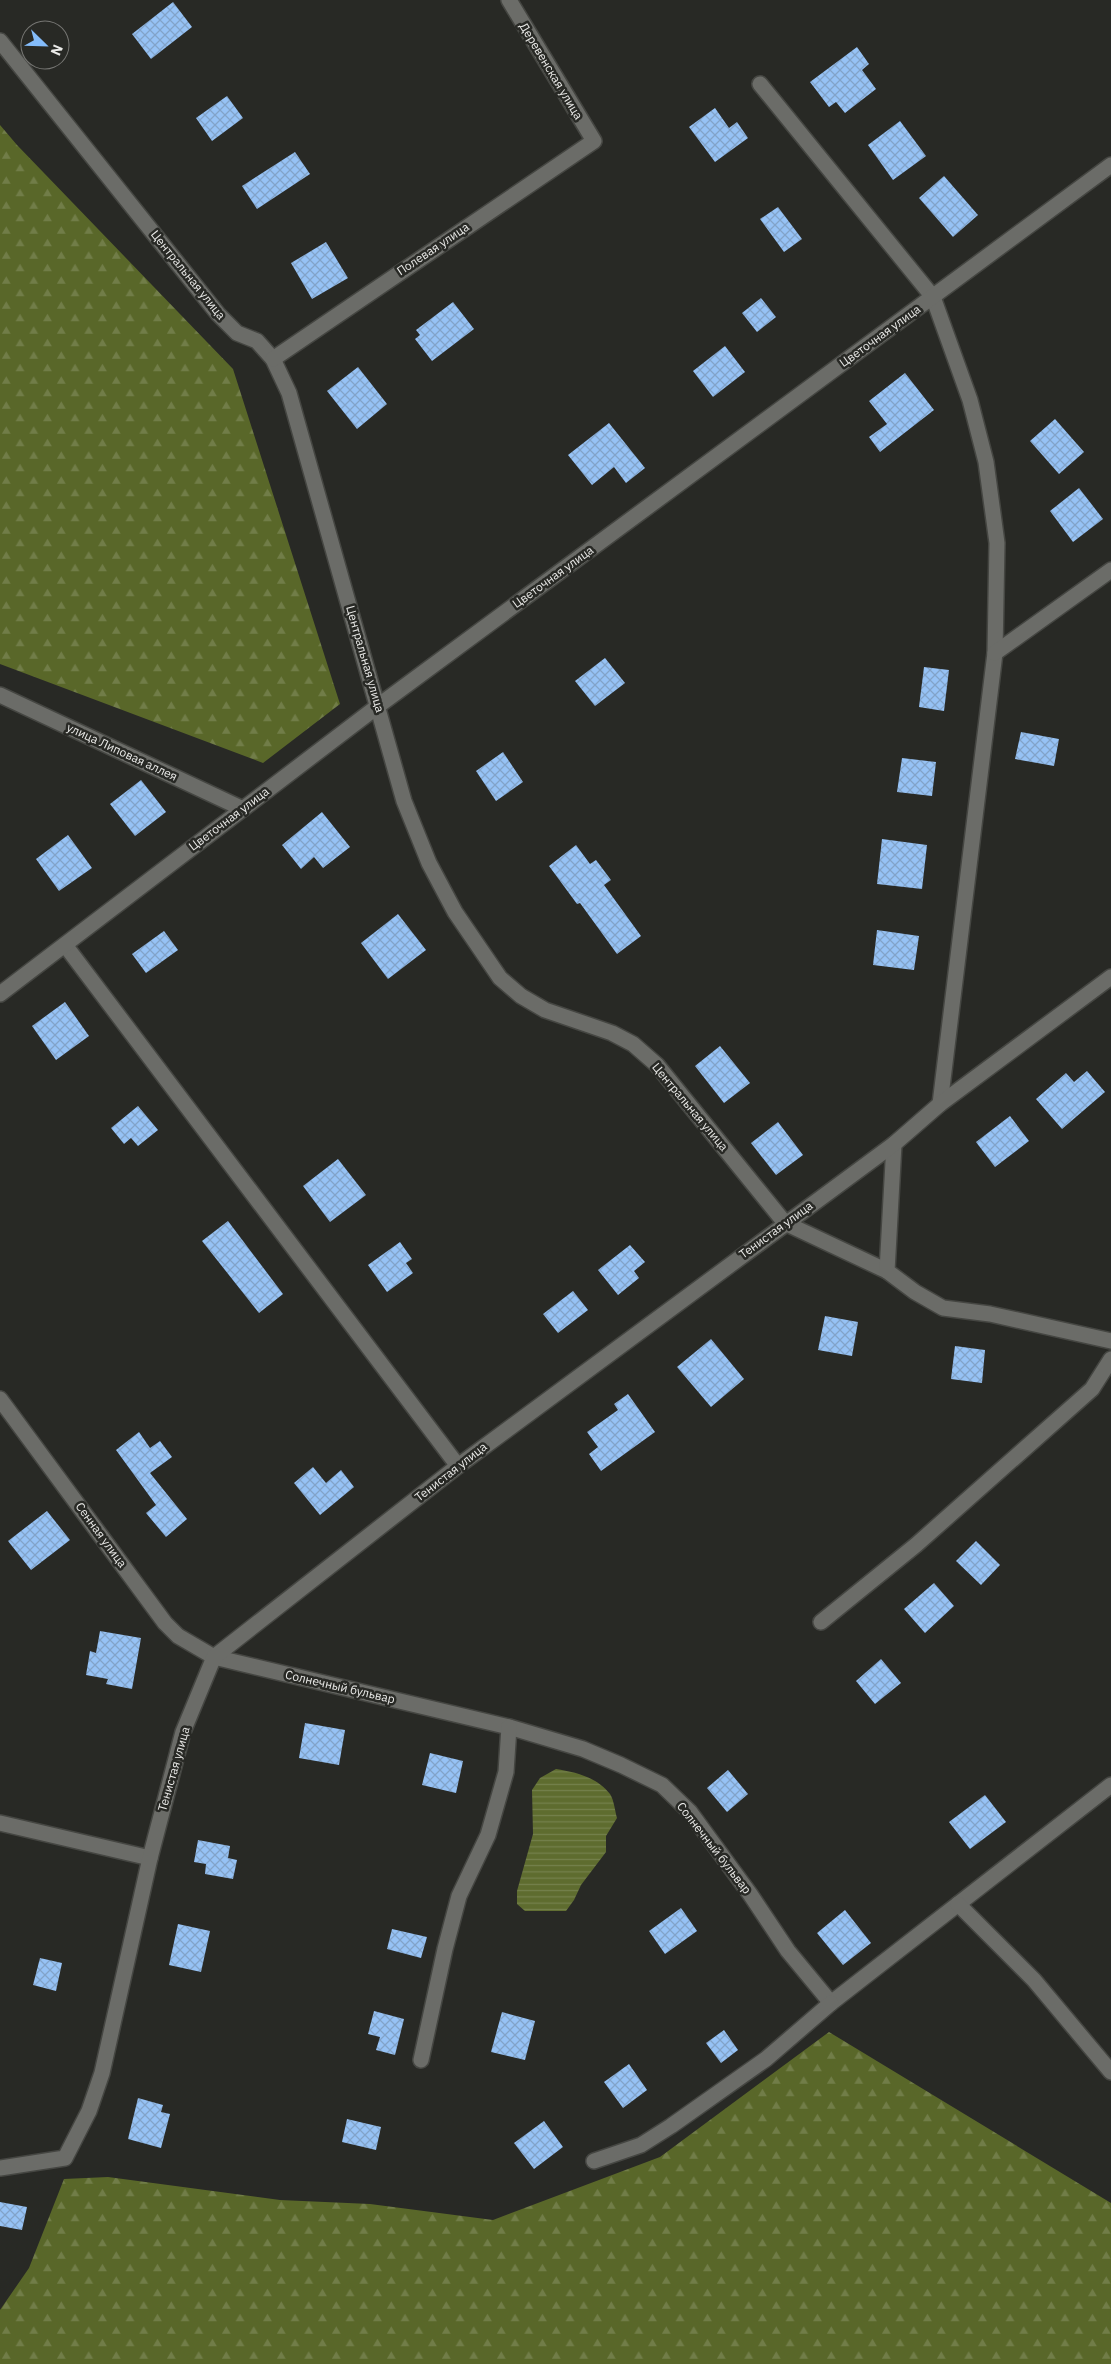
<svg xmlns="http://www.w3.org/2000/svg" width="1111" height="2364" font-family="'IBM Plex Sans',sans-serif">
  <defs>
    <pattern id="forest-firs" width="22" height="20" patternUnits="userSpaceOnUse" patternTransform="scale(1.25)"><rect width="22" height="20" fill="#596729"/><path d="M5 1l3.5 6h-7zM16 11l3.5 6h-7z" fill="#717d48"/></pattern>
    <pattern id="water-rules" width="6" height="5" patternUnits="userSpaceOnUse" patternTransform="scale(1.25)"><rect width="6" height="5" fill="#5e6c2f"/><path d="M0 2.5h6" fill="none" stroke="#75814d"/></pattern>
    <pattern id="building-cross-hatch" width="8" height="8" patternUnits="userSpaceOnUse" patternTransform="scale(1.25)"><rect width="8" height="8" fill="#96c2f5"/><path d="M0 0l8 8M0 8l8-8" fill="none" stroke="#82a3c9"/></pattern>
  </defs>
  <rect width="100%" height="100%" fill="#282925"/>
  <g fill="url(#forest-firs)">
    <polygon points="0,125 17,145 233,369 340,704 263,763 0,664"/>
    <polygon points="829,2032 1111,2203 1111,2364 0,2364 0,2310 29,2268 64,2179 108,2177 280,2200 370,2204 493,2220 660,2157"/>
  </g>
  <path fill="url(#water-rules)" d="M556 1769C575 1772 597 1777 610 1794 614 1800 615 1811 617 1818L606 1836V1852L581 1885 574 1900 566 1911H525L517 1904V1891L533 1834 532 1790 540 1778Z"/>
  <g fill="url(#building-cross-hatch)">
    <polygon points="173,2 192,27 151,59 132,34"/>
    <polygon points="857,47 869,64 862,70 876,89 845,113 836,102 829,107 810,82"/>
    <polygon points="227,96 243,118 212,141 196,118"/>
    <polygon points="715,108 729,128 737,122 748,138 715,162 689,127"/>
    <polygon points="900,121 926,156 893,180 868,145"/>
    <polygon points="295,152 310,174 257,209 242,186"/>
    <polygon points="944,176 978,215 953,237 919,198"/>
    <polygon points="778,207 802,239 784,252 760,219"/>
    <polygon points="326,242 348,278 312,299 291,263"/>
    <polygon points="761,298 776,317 757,332 742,313"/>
    <polygon points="453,302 474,329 432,361 415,339 420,335 416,330"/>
    <polygon points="725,346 745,372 713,397 693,371"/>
    <polygon points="358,367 387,404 357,429 327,391"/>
    <polygon points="905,373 934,410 880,452 869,437 887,424 869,401"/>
    <polygon points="1055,419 1084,452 1059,474 1030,441"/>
    <polygon points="609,423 645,468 626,483 614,467 592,485 568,455"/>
    <polygon points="1079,488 1103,519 1073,542 1050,511"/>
    <polygon points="605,658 625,683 595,706 575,681"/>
    <polygon points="924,667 949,670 944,711 919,707"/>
    <polygon points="1021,732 1059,739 1054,766 1015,759"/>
    <polygon points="503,752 523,782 496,801 476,771"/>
    <polygon points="902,758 936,762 932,796 897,792"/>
    <polygon points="141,780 166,812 135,836 110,804"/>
    <polygon points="322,812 350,847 323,868 314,857 301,869 282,845"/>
    <polygon points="68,835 92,868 59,891 36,859"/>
    <polygon points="882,839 927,845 922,889 877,884"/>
    <polygon points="576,845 590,864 596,860 611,880 604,885 641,936 617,954 580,903 577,904 549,866"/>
    <polygon points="398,914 426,950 388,979 361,943"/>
    <polygon points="877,930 919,936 914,970 873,965"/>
    <polygon points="164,931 178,950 146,973 132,954"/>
    <polygon points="65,1002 89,1036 56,1060 32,1026"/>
    <polygon points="720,1046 750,1083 724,1103 695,1066"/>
    <polygon points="1087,1071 1105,1092 1062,1129 1036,1099 1066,1073 1074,1082"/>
    <polygon points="138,1106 158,1130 138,1146 131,1138 124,1144 111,1128"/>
    <polygon points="1010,1116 1029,1141 995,1167 976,1142"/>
    <polygon points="778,1122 803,1155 776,1175 751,1143"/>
    <polygon points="338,1159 366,1195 330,1222 303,1186"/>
    <polygon points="228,1221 283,1294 259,1313 202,1241"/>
    <polygon points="400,1242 412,1259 406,1263 413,1273 387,1292 368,1265"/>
    <polygon points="630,1245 645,1262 634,1271 639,1278 618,1295 598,1270"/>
    <polygon points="573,1291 588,1310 558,1333 543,1314"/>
    <polygon points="825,1316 858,1322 852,1356 818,1350"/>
    <polygon points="711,1339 744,1379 711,1407 677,1367"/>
    <polygon points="955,1346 985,1350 982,1383 951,1379"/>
    <polygon points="628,1394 655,1432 601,1471 589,1454 598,1447 587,1432 618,1410 614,1404"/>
    <polygon points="139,1432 150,1448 160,1441 172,1457 150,1473 187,1519 166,1537 146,1513 156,1505 116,1450"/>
    <polygon points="313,1467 326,1483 341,1470 354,1487 320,1515 294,1483"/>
    <polygon points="47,1511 70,1540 31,1570 8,1541"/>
    <polygon points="976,1541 1000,1565 981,1585 956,1561"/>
    <polygon points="934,1583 954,1606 925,1633 904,1609"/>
    <polygon points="100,1631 141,1638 132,1689 106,1684 108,1679 86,1675 90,1651 96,1653"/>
    <polygon points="881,1659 901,1683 875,1704 856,1681"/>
    <polygon points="305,1723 345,1730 339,1765 299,1758"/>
    <polygon points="430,1753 463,1761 456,1793 422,1785"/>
    <polygon points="728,1770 748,1794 727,1812 707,1788"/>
    <polygon points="985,1795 1006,1822 970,1849 949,1822"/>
    <polygon points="198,1840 230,1846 228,1858 237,1860 233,1879 205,1874 206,1864 194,1862"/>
    <polygon points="681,1908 697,1931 665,1954 649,1931"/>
    <polygon points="845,1910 871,1943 843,1965 817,1933"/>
    <polygon points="178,1924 210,1931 201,1972 169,1965"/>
    <polygon points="392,1929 427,1937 421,1958 387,1949"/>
    <polygon points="40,1958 62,1963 56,1991 33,1985"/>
    <polygon points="374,2011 404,2019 395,2055 376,2050 380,2037 368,2034"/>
    <polygon points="502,2012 535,2021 525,2060 491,2052"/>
    <polygon points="724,2030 738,2050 721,2063 706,2043"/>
    <polygon points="629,2064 647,2090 623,2108 604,2082"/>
    <polygon points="138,2098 163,2105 161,2112 170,2114 161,2148 128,2139"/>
    <polygon points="347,2119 381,2127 376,2150 342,2142"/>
    <polygon points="544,2121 563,2147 534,2169 514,2143"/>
    <polygon points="0,2202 27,2207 22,2230 0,2226"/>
  </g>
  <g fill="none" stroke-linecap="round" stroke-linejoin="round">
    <g stroke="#454642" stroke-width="18">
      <g id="minor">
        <polyline points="0,41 218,314 237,333 257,341 273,359 289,393 404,801 429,863 455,912 500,978 521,996 545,1010 612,1033 633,1044 657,1065 785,1223 887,1271"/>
        <polyline points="760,84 933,297 970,400 986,462 997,543 995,653 940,1104"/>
        <polyline points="273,359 594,141 509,0"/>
        <polyline points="995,653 1111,570"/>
        <polyline points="0,695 243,809"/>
        <polyline points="65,945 458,1466"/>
        <polyline points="0,994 378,706 1111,165"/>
        <polyline points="894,1144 887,1271 915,1292 943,1308 990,1314 1111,1341"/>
        <polyline points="0,1399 165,1623 178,1636 214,1657 509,1727 583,1749 621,1765 662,1785 690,1812 750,1894 788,1951 831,2003 1111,1785"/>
        <polyline points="821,1622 916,1545 1092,1389 1111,1359"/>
        <polyline points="0,1823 150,1858"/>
        <polyline points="958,1904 1034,1980 1111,2072"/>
        <polyline points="421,2060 445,1949 459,1896 488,1835 506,1772 509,1727"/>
        <polyline points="594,2161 641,2145 671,2126 766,2059 831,2003"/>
        <polyline points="0,2168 65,2158 89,2111 102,2073 150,1858 183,1732 214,1657 458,1466 894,1144 940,1104 1111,977"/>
      </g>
    </g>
    <use href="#minor" stroke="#6b6c68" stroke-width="15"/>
  </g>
  <g text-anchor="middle" stroke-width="5" stroke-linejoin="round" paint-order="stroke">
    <g font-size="12" fill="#eaeae8" stroke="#282925">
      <text transform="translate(551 71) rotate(59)" y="4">Деревенская улица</text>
      <text transform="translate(433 249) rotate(-34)" y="4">Полевая улица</text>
      <text transform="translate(188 275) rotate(51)" y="4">Центральная улица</text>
      <text transform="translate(880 336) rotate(-36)" y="4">Цветочная улица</text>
      <text transform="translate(553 577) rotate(-36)" y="4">Цветочная улица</text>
      <text transform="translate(365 659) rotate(74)" y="4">Центральная улица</text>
      <text transform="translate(122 752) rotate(25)" y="4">улица Липовая аллея</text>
      <text transform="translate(229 819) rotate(-37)" y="4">Цветочная улица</text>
      <text transform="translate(690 1107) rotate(50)" y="4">Центральная улица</text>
      <text transform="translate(776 1230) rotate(-36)" y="4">Тенистая улица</text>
      <text transform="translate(451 1472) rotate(-38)" y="4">Тенистая улица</text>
      <text transform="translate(101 1535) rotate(54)" y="4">Сенная улица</text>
      <text transform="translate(340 1687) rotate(13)" y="4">Солнечный бульвар</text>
      <text transform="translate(174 1769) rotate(-74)" y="4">Тенистая улица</text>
      <text transform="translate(714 1848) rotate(52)" y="4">Солнечный бульвар</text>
    </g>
  </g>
  <g transform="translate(45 45) rotate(113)"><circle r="24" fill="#282925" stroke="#767673"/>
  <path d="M0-4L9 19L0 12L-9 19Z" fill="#84bcfb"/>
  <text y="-8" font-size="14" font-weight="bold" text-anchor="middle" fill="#eaeae8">N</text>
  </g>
</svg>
